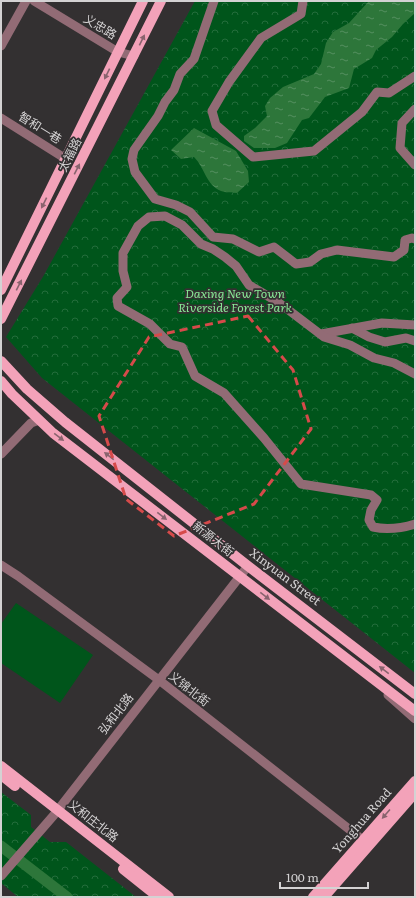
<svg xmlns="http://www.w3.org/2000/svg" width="416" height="898" font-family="Literata,'Noto Sans SC',serif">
  <defs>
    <pattern id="park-crowns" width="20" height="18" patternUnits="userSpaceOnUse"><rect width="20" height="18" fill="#00551b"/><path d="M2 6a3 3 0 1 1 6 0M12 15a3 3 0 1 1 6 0" fill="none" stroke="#246d3b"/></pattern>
    <pattern id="water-ripples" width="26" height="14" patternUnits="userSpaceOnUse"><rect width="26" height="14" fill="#2d763a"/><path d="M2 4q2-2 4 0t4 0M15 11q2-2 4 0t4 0" fill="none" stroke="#548f5f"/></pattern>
  </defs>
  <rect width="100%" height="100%" fill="#333031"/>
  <g fill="url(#park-crowns)">
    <polygon points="195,1 415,1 415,673 42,378 6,337 44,275"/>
    <polygon points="1,792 31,815 31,827 50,842 66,842 136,897 18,897 1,883"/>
  </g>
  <polygon fill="#00551b" points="16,603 93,655 60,703 1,663 1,624"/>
  <g fill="url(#water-ripples)">
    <polygon points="369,1 415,1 415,13 403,24 392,37 376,50 372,58 354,69 349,88 325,97 309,118 302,120 287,143 275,148 254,148 244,141 244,136 255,128 267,116 265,106 270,98 283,87 314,74 321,64 326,43 333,32 349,23"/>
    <path d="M194 128 236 151 248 171 249 182 237 193C232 192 226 193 221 191 206 185 205 168 194 157L181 159 171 150Z"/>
  </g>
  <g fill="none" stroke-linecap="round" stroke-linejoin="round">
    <polyline stroke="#2d763a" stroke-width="11" points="1,846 67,897"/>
    <g stroke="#926b75" stroke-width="9">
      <polyline points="34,1 118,52 134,56"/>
      <polyline points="214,1 194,59 180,74 174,90 165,102 158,116 134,150 132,159 135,172 155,199 176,205 190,212 213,237 233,239 259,252 274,247 296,264 310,262 321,254 337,250 394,257 404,250 405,240 412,238 415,239"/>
      <polyline points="303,1 301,14 261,38 229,82 212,111 216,125 253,157 314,151 362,112 377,92 389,93 415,76"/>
      <polyline points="1,46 26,1"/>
      <polyline points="415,109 402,123 400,148 415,165"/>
      <polyline points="1,118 66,159"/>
      <polyline points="352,328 369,337 385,342 406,338 415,341"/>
      <polyline points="321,334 382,323 415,325"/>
      <path d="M415 374 394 363 374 358 350 345 324 337 278 302 249 285 236 266 225 257 213 249 201 244 182 225 165 216 149 217 138 226 123 253V271L127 287 117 298 118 306 150 324 170 344 182 347 195 376 224 393 264 438 301 484 371 495 377 500 371 510 369 520 373 527C387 530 402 528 415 524"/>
      <polyline points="1,454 31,423 39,420"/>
      <polyline points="1,565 18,576 159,680 359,837"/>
      <polyline points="388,695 415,719"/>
      <polyline points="1,876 54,815 248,566"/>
    </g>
    <g stroke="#f3a2b9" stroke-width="10">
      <polyline points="1,290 143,1"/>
      <polyline points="1,319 161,1"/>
      <polyline points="1,361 27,389 65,422 248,566 415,694"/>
      <polyline points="1,381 12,394 53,433 415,711"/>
      <polyline points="1,766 169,897"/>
      <polyline points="1,775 15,786"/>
      <polyline points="123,869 158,897"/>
      <polyline points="313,897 415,781"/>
      <polyline points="324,897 415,793"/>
    </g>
  </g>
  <defs><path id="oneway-solid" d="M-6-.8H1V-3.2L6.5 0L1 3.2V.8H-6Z"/></defs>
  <g fill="#89636e">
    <use href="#oneway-solid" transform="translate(142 40) rotate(-64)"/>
    <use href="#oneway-solid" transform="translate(107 74) rotate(116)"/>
    <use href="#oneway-solid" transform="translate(77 169) rotate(-63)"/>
    <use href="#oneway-solid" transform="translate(44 203) rotate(116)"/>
    <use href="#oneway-solid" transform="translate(19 285) rotate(-63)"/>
    <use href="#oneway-solid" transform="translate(59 437) rotate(37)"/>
    <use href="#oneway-solid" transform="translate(109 456) rotate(-142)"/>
    <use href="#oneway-solid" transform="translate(162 516) rotate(38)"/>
    <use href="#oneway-solid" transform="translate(265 596) rotate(38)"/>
    <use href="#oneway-solid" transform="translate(384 670) rotate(-143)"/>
    <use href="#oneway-solid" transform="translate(386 814) rotate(131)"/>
  </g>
  <path fill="none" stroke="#d64a4a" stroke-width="3" stroke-dasharray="8 5" stroke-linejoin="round" d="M248 316 293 370 311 429 254 504 174 536 126 499 99 416 149 337Z"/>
  <g text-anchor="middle" stroke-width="3.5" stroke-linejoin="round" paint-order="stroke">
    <g font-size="12" fill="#d4d2d3" stroke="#333031">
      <text transform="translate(100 27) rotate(31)" y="4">义忠路</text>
      <text transform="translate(40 128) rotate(32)" y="4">智和一巷</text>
      <text transform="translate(70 155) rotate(-63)" y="4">太福路</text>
      <text transform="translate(213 539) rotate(38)" y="4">新源大街</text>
      <text transform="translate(285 577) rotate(37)" y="4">Xinyuan Street</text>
      <text transform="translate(189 689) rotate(38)" y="4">义锦北街</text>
      <text transform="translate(116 714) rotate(-52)" y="4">弘和北路</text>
      <text transform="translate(93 821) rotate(38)" y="4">义和庄北路</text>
      <text transform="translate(362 821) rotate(-49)" y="4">Yonghua Road</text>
    </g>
    <g font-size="12" font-style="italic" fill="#88e895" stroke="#333031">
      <text x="235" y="298">Daxing New Town<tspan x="235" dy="14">Riverside Forest Park</tspan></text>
    </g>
  </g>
  <rect width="416" height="898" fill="none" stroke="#d4d2d3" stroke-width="4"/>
  <path d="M280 882v6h88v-6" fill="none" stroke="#d4d2d3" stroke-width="2"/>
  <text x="286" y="882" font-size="12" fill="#d4d2d3" stroke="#333031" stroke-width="3" paint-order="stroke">100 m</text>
</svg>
